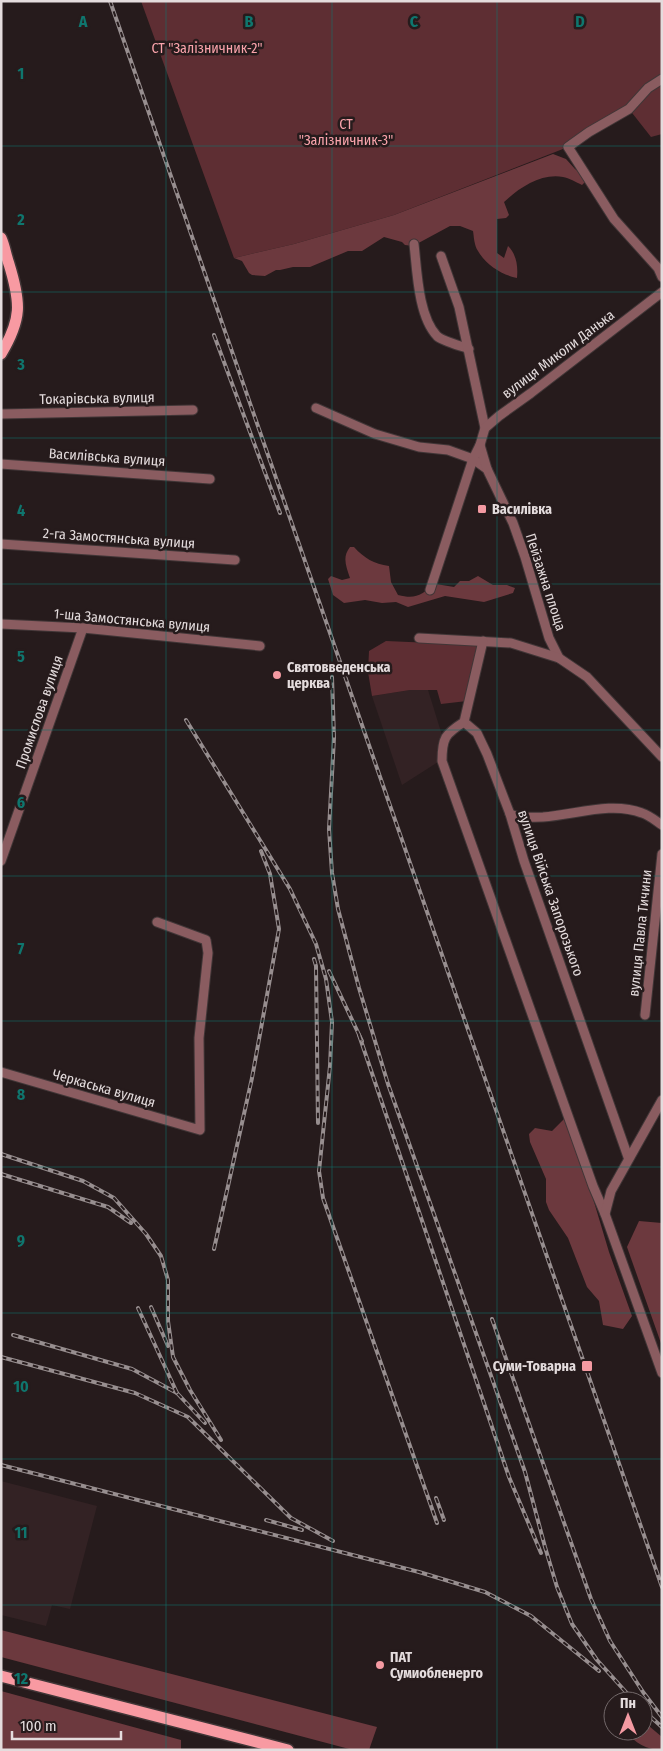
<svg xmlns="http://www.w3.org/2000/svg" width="663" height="1751" font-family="'Fira Sans Condensed',sans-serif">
  <rect width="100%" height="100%" fill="#261b1c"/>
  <g fill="#332224">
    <polygon points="410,690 428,690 442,735 438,762 402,785 372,696"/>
    <polygon points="1,1481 97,1506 70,1609 52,1605 46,1626 1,1615"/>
  </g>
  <g fill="#5e2e33">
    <polygon points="141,1 662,1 662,134 651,137 629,109 568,147 394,215 294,244 234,258"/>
    <polygon points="386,641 478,645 467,701 441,704 437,690 410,690 372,696 368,672 369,651"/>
  </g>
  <g fill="#6c393e">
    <path d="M553 154 566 159 575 169 582 174 585 178V182L582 185C576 182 569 178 563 177 541 173 519 188 504 202L509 215 506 218 497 219V253L504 258 508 246C517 255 518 267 517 278 502 275 486 265 478 251 474 245 474 237 473 231L460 226H450L413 246 405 245 402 242 384 237 362 251H348L310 267H293L280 270H276L265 276 252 275 249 273 242 261 234 258 294 244 394 215Z"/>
    <path d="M350 547H354C364 558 374 564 389 566L391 582 398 595C417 600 421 594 436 584L454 587 460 581H469L478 576 493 585H507L515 588 513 593 484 602 445 596 408 607 396 602 382 603 365 600 344 603 333 595 328 579 331 576 342 580 350 578C346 566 342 557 350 547Z"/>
    <polygon points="564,1119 574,1135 609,1252 632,1316 623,1329 603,1325 599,1301 587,1287 568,1238 549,1210 546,1202 546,1179 530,1142 529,1134 535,1128 552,1131"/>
    <polygon points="639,1221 662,1223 662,1346 627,1247"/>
    <polygon points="1,1630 377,1727 369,1750 353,1750 1,1657"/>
    <polygon points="1,1691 181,1740 181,1750 1,1750"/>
    <path d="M643 1721 662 1737V1750C648 1750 633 1743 627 1731H643Z"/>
  </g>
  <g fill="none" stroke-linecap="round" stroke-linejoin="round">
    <g stroke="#413637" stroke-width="11">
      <g id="minor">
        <polyline points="662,79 648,88 629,109 589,132 568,147 614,219 658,268 662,277"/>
        <path d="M414 244C417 270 418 316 437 336 442 341 461 346 469 349"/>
        <polyline points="441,256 459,307 485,428"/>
        <polyline points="316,408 375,434 419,447 448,450 473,459 487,469 513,523 525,557 549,638 559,658"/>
        <polyline points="1,414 193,410"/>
        <polyline points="480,445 487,469"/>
        <polyline points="1,464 210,479"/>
        <polyline points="1,544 235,560"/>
        <polyline points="430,590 473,459 480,445 485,428 499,416 531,393 662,292"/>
        <polyline points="1,624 83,628 260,646"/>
        <polyline points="419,638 511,643 559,658 587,677 662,757"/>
        <polyline points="483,641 464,722 477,733 487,754 510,814 524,861 628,1157"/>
        <path d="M464 722C445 734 442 738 442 761L593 1186 605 1214"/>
        <path d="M510 814C521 819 531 817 543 817 575 815 611 801 642 813 649 815 656 821 662 825"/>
        <polyline points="1,861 83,628"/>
        <polyline points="645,1015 662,854"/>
        <polyline points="1,1072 200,1130 199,1038 208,953 206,940 157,922"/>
        <polyline points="662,1100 611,1191 605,1214 662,1373"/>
      </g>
    </g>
    <g stroke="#413637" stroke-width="14">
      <g id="major">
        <path d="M1 238C5 247 6 256 9 264 21 303 22 319 1 354"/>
        <polyline points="1,1676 288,1750"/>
      </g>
    </g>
    <use href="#minor" stroke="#8a5c60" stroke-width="9"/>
    <use href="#major" stroke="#f89aa2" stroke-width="11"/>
    <g stroke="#978e8f" stroke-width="4">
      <g id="rail">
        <polyline points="110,1 662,1587"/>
        <polyline points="214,335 280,513"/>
        <polyline points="332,677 334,738 329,829 332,873 338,909 359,988 388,1084 525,1472 545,1547 557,1587 572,1624 597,1660 634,1701"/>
        <polyline points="186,720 290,889 316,944 326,979 332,1022 330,1066 319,1171 323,1198 437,1523"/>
        <polyline points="314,959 316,966 318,1123"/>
        <polyline points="329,971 362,1041"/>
        <polyline points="359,1035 509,1477 541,1553"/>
        <polyline points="1,1154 83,1181 114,1198 146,1234 161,1256 168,1280 168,1321 173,1357 190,1390 221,1440"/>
        <polyline points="1,1174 108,1207 131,1223"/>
        <polyline points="214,1249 252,1078 279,929 270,874 261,851"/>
        <polyline points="151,1307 168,1346"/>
        <polyline points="138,1308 177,1393"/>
        <polyline points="492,1319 591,1599 610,1641 643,1692 662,1717"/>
        <polyline points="13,1335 132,1369 177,1393 205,1423"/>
        <polyline points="1,1357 135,1393 188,1417 291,1518 333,1541"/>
        <polyline points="1,1465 419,1572 485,1592 531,1616 599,1671"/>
        <polyline points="436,1498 444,1520"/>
        <polyline points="266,1520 302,1530"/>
        <polyline points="643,1710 662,1727"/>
      </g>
    </g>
    <use href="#rail" stroke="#261b1c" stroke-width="2" stroke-dasharray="5.5" stroke-linecap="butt"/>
  </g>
  <path fill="none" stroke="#0f766e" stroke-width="1" stroke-opacity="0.55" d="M166 1V1750M332 1V1750M497 1V1750M1 146H662M1 292H662M1 438H662M1 584H662M1 730H662M1 876H662M1 1021H662M1 1167H662M1 1313H662M1 1459H662M1 1605H662"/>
  <g fill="#f49aa2" stroke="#261b1c" stroke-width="2">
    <rect x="477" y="504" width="10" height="10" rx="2.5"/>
    <circle cx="277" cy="675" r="5"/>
    <rect x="581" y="1360" width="12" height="12" rx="2.5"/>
    <circle cx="380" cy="1665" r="5"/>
  </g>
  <g text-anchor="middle" stroke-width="5" stroke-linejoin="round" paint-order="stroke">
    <g font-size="14" fill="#faa3ab" stroke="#261b1c">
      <text x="207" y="53">СТ "Залізничник-2"</text>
      <text x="346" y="129">СТ<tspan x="346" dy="16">"Залізничник-3"</tspan></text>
    </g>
    <g font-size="14" fill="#e4dcdd" stroke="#261b1c">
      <text transform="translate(558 354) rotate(-37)" y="5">вулиця Миколи Данька</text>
      <text transform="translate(97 398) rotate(-1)" y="5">Токарівська вулиця</text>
      <text transform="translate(107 457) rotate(4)" y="5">Василівська вулиця</text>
      <text transform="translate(119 538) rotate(4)" y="5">2-га Замостянська вулиця</text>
      <text transform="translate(546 582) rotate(72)" y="5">Пейзажна площа</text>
      <text transform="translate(132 620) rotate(5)" y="5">1-ша Замостянська вулиця</text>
      <text transform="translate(39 712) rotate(-71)" y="5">Промислова вулиця</text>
      <text transform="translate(551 893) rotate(71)" y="5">вулиця Війська Запорозького</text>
      <text transform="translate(640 933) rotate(-84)" y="5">вулиця Павла Тичини</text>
      <text transform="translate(104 1088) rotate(16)" y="5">Черкаська вулиця</text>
    </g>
    <g font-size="14" font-weight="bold" fill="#e4dcdd" stroke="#261b1c" text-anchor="start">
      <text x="492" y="514">Василівка</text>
      <text x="287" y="672">Святовведенська<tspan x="287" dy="16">церква</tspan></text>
      <text x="576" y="1371" text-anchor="end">Суми-Товарна</text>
      <text x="390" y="1662">ПАТ<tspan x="390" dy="16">Сумиобленерго</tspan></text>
    </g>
  </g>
  <g font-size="16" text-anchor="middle" font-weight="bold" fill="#0f766e" stroke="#261b1c" stroke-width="5" stroke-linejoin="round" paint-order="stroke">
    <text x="83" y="27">A</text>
    <text x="249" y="27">B</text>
    <text x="414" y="27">C</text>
    <text x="580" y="27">D</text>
    <text x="21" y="79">1</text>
    <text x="21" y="225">2</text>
    <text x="21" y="370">3</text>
    <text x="21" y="516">4</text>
    <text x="21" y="662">5</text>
    <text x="21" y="808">6</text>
    <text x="21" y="954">7</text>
    <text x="21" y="1100">8</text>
    <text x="21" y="1246">9</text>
    <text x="21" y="1392">10</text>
    <text x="21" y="1538">11</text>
    <text x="21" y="1684">12</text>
  </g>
  <rect width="663" height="1751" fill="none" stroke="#e4dcdd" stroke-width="5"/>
  <g transform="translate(628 1716)"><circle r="24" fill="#261b1c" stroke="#726869"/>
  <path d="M0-4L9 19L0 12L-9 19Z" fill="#f49aa2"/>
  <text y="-8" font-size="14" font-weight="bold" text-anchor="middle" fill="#e4dcdd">Пн</text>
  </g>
  <path d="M12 1731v8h109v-8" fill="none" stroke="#e4dcdd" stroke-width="2.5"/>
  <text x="20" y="1731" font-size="15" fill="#e4dcdd" stroke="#261b1c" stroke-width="4" paint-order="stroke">100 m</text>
</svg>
